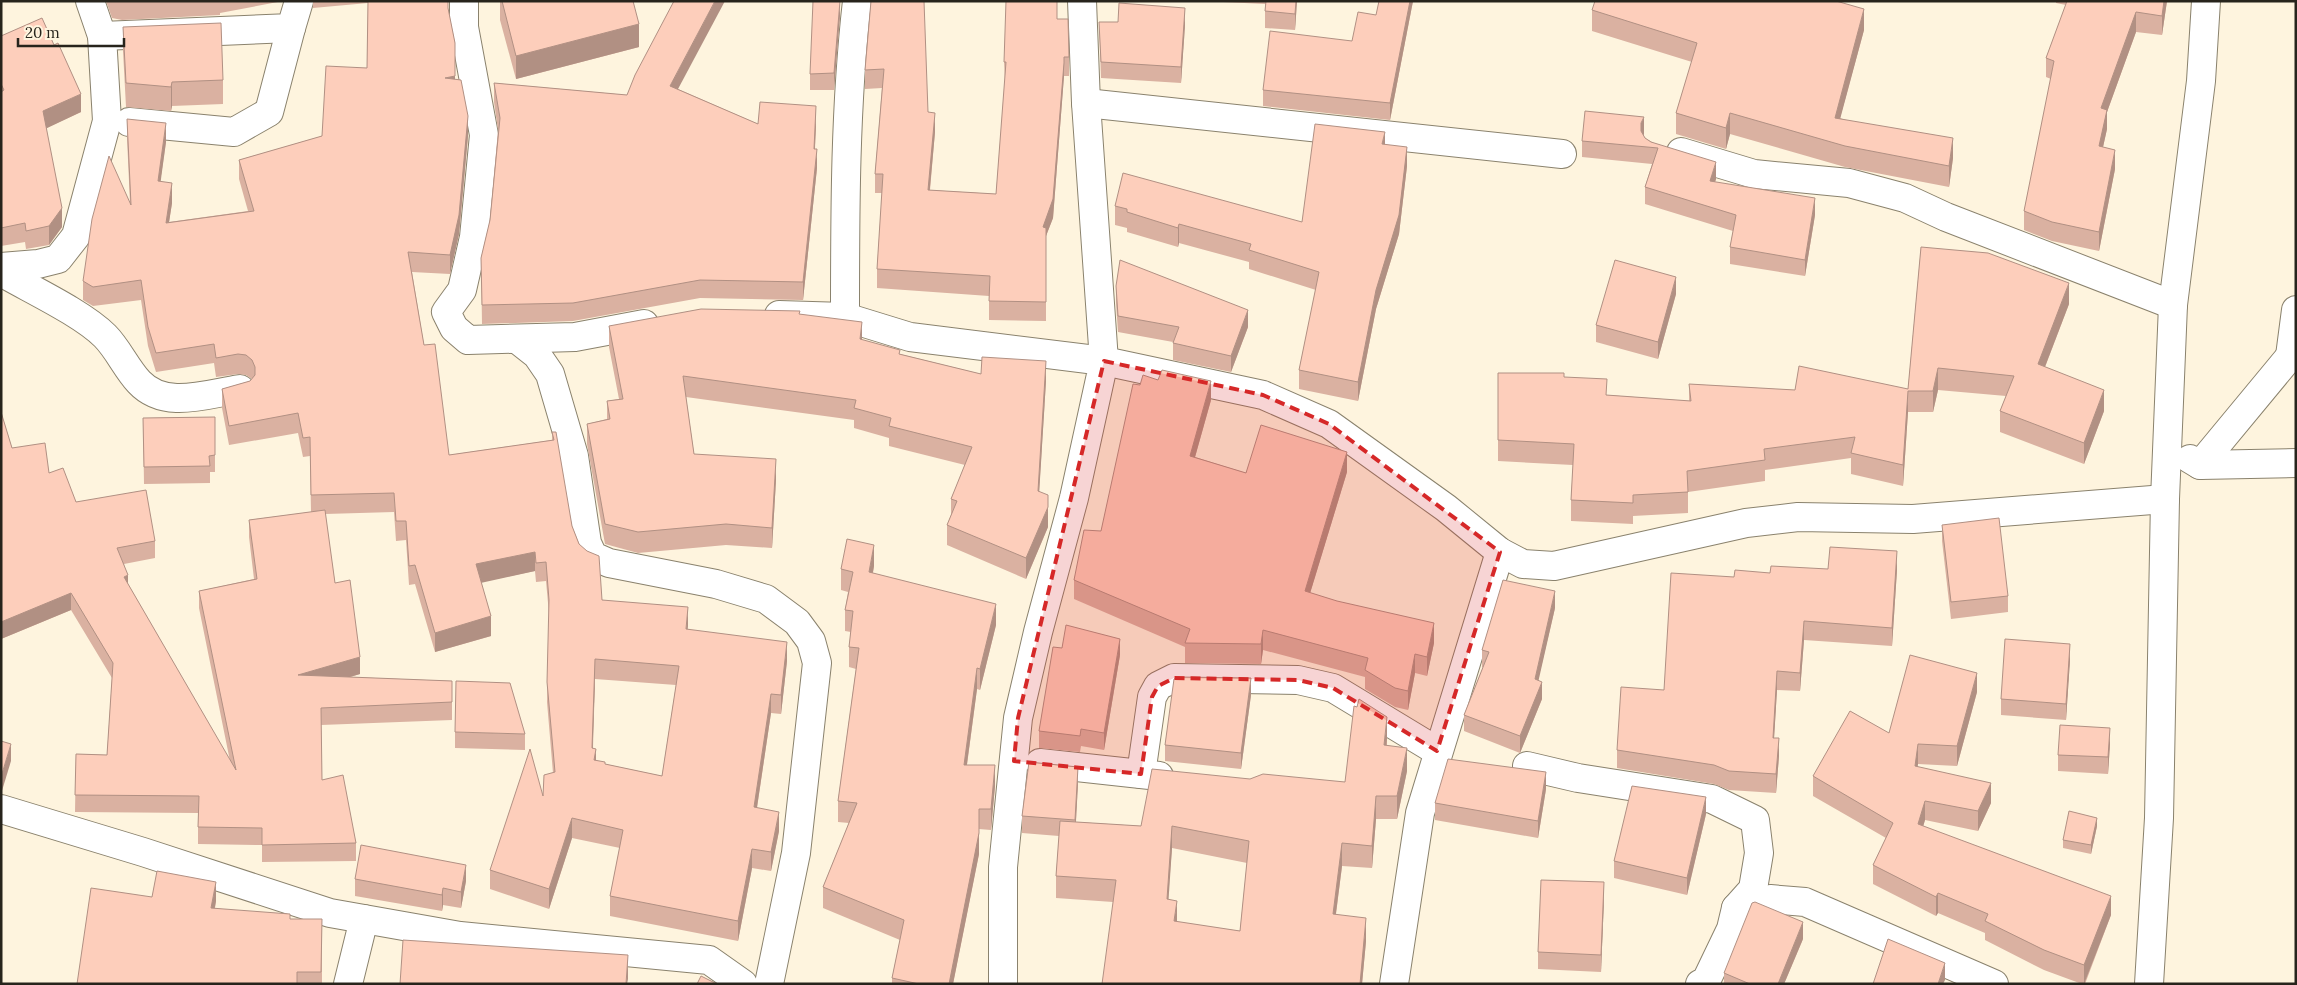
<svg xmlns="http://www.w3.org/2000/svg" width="2297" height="985" font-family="Lora,serif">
  <rect width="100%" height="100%" fill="#fef4de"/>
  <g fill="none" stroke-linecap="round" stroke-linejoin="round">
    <g stroke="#8a826d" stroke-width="30">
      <g id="minor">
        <polyline points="464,1 464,27 484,135 474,237 462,290 446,312 454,328 468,340 575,337 644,324"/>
        <polyline points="1082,1 1086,103 1104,361 1263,395 1329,424 1446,508 1500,552 1523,564 1554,566 1746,523 1798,517 1913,519 2165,499"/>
        <polyline points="102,36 291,28 299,1"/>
        <polyline points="1086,103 1562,154"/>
        <polyline points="129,122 234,132 269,112 291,28"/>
        <polyline points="1681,152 1754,174 1849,183 1905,198 1946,217 2173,305"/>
        <polyline points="1,267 38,264 58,259 76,236 107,121 102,36 90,1"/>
        <path d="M1 272C30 289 82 313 105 336 118 349 126 368 139 382 165 410 206 394 240 389"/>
        <polyline points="779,315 845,317 910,337 1104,361 1074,498 1038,632 1018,718 1003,867 1003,984"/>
        <path d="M845 317C845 211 845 106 857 1"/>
        <polyline points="518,340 537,355 550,374 574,456 587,543 593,556 609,563 716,584 766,599 797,622 811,641 817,663 796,853 769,984"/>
        <polyline points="2290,356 2296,310"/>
        <polyline points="2190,459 2200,465 2296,463"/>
        <polyline points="2200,465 2296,349"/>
        <polyline points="1040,763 1159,776"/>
        <polyline points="1527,766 1578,778 1712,799 1755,820 1759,853 1753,889 1736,908 1731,929 1706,981 1700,984"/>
        <polyline points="1141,774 1152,697 1158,686 1174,678 1298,680 1333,688 1437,751"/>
        <polyline points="1,809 143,852 330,913 460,936 709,960 743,984"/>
        <polyline points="1736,908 1770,899 1805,902 1994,984"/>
        <polyline points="348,984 364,919"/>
        <polyline points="1394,984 1420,813 1500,552"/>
        <polyline points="2149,984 2159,818 2165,499 2173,305 2201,81 2206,1"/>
      </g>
    </g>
    <use href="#minor" stroke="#fff" stroke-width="28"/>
  </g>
  <g fill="#dab1a1" fill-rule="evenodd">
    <polygon points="106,1 283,1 220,13 220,15 122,20 112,18"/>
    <path d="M313 1H448V8L455 43V79L468 136 459 234 450 274 412 272 424 345 449 455 552 440V432L572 526 602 600 688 629 787 661 781 714 771 713 757 808 779 831 771 871 752 868 738 941 610 916V896L620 848 572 838 549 909 490 889V870L543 796 553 773 547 702 549 614 546 581 536 582 535 571 481 582 491 636 435 652 415 584 409 585 406 540 396 541 394 512 325 514 335 583 360 674 350 677 452 681V720L321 725 322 780 356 843V861L262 862V845L198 844V813L75 812 76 754 107 755 112 678 71 610 1 639V412L12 448 49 473 76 502 155 541V558L124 564 128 584 230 761 199 608V591L254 579 249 537V520L311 512 310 456 303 457 298 433 229 445 222 408V389L250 381 252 379 246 375 238 374 216 377 214 363 156 372 148 346 141 300 93 306 83 300V281L130 203 127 138V119L166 142 160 182 172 203 169 222 248 211 239 179V160L322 136 367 68 368 3 313 8ZM595 679 676 685 662 776 605 764 596 760 593 748Z"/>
    <polygon points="500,1 633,1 639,47 516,79 500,20"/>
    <polygon points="871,1 928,112 935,132 930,190 996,194 1005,81 1004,62 1057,19 1069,57 1069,76 1064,76 1053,218 1046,236 1046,321 989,320 989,296 877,288 877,269 882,193 875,193 875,174 882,88 865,89 865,70"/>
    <polygon points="1203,1 1297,1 1295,30 1265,28 1265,4"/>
    <polygon points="1413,1 1390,120 1263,106 1263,90 1352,41 1376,15"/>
    <polygon points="2056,1 2167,1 2162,35 2136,32 2107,112 2107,129 2103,147 2115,169 2099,251 2052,241 2024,230 2024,211 2051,79 2046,77 2046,58 2066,5 2056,3"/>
    <polygon points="1592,10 1864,30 1840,118 1953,158 1949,187 1845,167 1730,134 1726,149 1676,134 1676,113 1692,62 1592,31"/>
    <polygon points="840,16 834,90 810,90 810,74"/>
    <polygon points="1099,22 1185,25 1181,83 1101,78"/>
    <polygon points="123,27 223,80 223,104 172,106 171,111 126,107 123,51"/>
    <polygon points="1,36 81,112 46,128 62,227 49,245 26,249 25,242 1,246"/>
    <polygon points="494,83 627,95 678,89 758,124 816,124 815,149 817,168 803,300 700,298 573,321 482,324 481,258 490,220 498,130 494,102"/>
    <polygon points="1644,134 1643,136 1645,138 1716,179 1715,182 1815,215 1805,276 1730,264 1730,247 1733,231 1645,204 1645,187 1652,164 1582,157 1582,141"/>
    <polygon points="1385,144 1407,166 1399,234 1376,309 1358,401 1299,389 1299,370 1316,290 1249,269 1249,262 1179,243 1178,247 1127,232 1127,228 1115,225 1115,206 1302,222"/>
    <polygon points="1921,247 2069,304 2045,367 2104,411 2084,464 2000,432 2000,411 2006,396 1938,390 1933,412 1908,412 1903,486 1851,474 1851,458 1765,470 1765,481 1688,492 1688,513 1633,516 1633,524 1571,521 1571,500 1573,465 1498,461 1498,373 1564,377 1607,395 1689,401 1689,384 1795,390 1908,389"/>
    <polygon points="1116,286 1248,327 1231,372 1173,360 1173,342 1118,332 1116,303"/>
    <polygon points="1676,294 1658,359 1596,342 1596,325"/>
    <polygon points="800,314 862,340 900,354 981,374 1046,381 1039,492 1048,527 1026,579 947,545 947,525 951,515 951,499 965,465 889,446 889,438 854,428 854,420 686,397 694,454 776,480 772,548 726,545 638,553 605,544 587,444 587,424 607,419 607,401 619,399 609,347 609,326"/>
    <polygon points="1211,400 1195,457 1246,473 1347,472 1310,593 1434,643 1427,676 1415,673 1408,710 1395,707 1365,689 1365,677 1263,650 1261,664 1185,663 1185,647 1074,599 1074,580 1101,531"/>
    <polygon points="215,417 215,472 210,472 210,483 144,484 143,418"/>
    <polygon points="1942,525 2008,596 2008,612 1951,619 1942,541"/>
    <polygon points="874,566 873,573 996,625 980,690 977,689 967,765 995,786 991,830 979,829 979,854 953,984 892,984 892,978 900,940 823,908 823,887 849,823 838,822 838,801 856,669 849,667 849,647 851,632 845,631 845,610 848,592 841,590 841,569"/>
    <polygon points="1828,569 1897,570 1892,646 1804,640 1800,691 1777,690 1774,738 1779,756 1776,793 1729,790 1714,784 1617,768 1617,750 1664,690 1734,577 1770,573"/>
    <polygon points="1555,608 1538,680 1542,699 1520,753 1464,731 1464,715 1483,667 1482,667 1482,650"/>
    <polygon points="1120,655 1104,750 1081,746 1080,752 1039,748 1039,731"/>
    <polygon points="2070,660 2066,720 2001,715 2001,699"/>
    <polygon points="1977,692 1957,766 1918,764 1917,767 1991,803 1978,831 1925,820 1923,826 2111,915 2085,984 2082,984 2044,970 1985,940 1985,933 1938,913 1936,916 1873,884 1873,865 1886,838 1813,796 1813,776 1889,733"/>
    <polygon points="1251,695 1241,769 1165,761 1165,745"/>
    <polygon points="455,732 525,734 525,750 455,748"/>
    <path d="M1387 739V745L1407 771 1397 819H1376L1372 868 1342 866 1336 914 1366 941 1362 984 1113 902 1056 898V876L1059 836 1022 833V816L1078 783 1076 822 1141 826 1250 779 1345 782ZM1172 848 1247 863 1240 931 1177 922 1168 899Z"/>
    <polygon points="2110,744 2108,774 2058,771 2058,755"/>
    <polygon points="1546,789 1538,838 1435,820 1435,803"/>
    <polygon points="1706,814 1687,895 1614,878 1614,861"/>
    <polygon points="2097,826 2091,854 2063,848 2063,840"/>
    <polygon points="355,879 466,881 461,908 443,905 442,911 355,896"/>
    <polygon points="152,897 216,901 215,908 290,919 322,919 322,984 77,984"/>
    <polygon points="1604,899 1601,972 1538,969 1538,952"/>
    <polygon points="1803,939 1784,984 1724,984 1724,973"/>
  </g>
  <g fill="#b19083">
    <polygon points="715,1 725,1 670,104 670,86"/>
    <polygon points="840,1 840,16 834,90 834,73"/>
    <polygon points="1296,1 1297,1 1295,30 1295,14"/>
    <polygon points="1410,1 1413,1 1390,120 1390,103"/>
    <polygon points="2164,1 2167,1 2162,35 2162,16"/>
    <polygon points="1185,8 1185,25 1181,83 1181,67"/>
    <polygon points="1864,9 1864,30 1835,138 1835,118"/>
    <polygon points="2136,12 2136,32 2107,112 2107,129 2099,165 2099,146 2101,108"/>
    <polygon points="639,24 639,47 516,79 516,56"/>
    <polygon points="1064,57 1064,76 1053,218 1046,236 1046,321 1046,236 1043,227"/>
    <polygon points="455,76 455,95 445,78"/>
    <polygon points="172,82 172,106 171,111 171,87"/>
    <polygon points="81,94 81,112 43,130 43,111"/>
    <polygon points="816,106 816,124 814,167 814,149"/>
    <polygon points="935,113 935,132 928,209 928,190"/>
    <polygon points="1730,113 1730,134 1726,149 1726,128"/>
    <polygon points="468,116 468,136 459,234 450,274 450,255"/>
    <polygon points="1644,117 1644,134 1641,140 1641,123"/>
    <polygon points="166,123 166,142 158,201 158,181"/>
    <polygon points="1385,132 1385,151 1382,144"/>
    <polygon points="1953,138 1953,158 1949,187 1949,166"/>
    <polygon points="1407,147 1407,166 1399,234 1376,309 1358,401 1358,382 1376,290"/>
    <polygon points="817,149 817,168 803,300 803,282"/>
    <polygon points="2115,150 2115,169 2099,251 2099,232"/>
    <polygon points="1716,162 1716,179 1710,197 1710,181"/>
    <polygon points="172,183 172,203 166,242 166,223"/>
    <polygon points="1815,198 1815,215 1805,276 1805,260"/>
    <polygon points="62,208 62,227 49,245 49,226"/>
    <polygon points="1179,224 1179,243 1178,247 1178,228"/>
    <polygon points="1676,277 1676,294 1658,359 1658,342"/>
    <polygon points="2069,283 2069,304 2038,385 2038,364"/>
    <polygon points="1248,310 1248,327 1231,372 1231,356"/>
    <polygon points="862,322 862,343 860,339"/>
    <polygon points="1046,361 1046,381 1038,512 1038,491"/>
    <polygon points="1938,368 1938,390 1933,412 1933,391"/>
    <polygon points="1211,381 1211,400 1190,475 1190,456"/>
    <polygon points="2104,390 2104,411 2084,464 2084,443"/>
    <polygon points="1908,391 1908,412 1903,486 1903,465"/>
    <polygon points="1347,452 1347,472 1305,610 1305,591"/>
    <polygon points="776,459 776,480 772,548 772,528"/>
    <polygon points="1048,507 1048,527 1026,579 1026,558"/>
    <polygon points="874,545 874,566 869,593 869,572"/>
    <polygon points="1897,551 1897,570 1892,646 1892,628"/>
    <polygon points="535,552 535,571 476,584 476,564"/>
    <polygon points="128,575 128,592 124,577"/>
    <polygon points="1555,591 1555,608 1535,696 1535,679"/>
    <polygon points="71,593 71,610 1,639 1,622"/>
    <polygon points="996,604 996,625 980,690 980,669"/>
    <polygon points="688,607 688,626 686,649 686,629"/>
    <polygon points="491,616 491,636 435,652 435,633"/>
    <polygon points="1804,621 1804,640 1800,691 1800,673"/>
    <polygon points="1434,623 1434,643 1427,676 1427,657"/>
    <polygon points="1263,630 1263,650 1261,664 1261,644"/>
    <polygon points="1120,639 1120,655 1104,750 1104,733"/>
    <polygon points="787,642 787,661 781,714 781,695"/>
    <polygon points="2070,644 2070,660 2066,720 2066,704"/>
    <polygon points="1415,654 1415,673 1408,710 1408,691"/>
    <polygon points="360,657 360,674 298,692 298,675"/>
    <polygon points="595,659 595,679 592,768 592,748"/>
    <polygon points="977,668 977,689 964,786 964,765"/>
    <polygon points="1777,671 1777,690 1773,756 1773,738"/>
    <polygon points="1977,673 1977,692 1957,766 1957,746"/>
    <polygon points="1251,678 1251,695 1241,769 1241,753"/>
    <polygon points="1542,682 1542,699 1520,753 1520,736"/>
    <polygon points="771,694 771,713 754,827 754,807"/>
    <polygon points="1387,717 1387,739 1384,768 1384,745"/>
    <polygon points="2110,728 2110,744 2108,774 2108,757"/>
    <polygon points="1779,738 1779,756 1776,793 1776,774"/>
    <polygon points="11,744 11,761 1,794 1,777"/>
    <polygon points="1918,744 1918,764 1915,785 1915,766"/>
    <polygon points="1407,748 1407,771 1397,819 1397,796"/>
    <polygon points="596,749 596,768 594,760"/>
    <polygon points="995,765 995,786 991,830 991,809"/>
    <polygon points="1078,767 1078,783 1075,837 1075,820"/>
    <polygon points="1546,772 1546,789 1538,838 1538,821"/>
    <polygon points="1991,783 1991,803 1978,831 1978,811"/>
    <polygon points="1376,796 1376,819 1372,868 1372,846"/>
    <polygon points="1706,797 1706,814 1687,895 1687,878"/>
    <polygon points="1925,801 1925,820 1918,844 1918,824"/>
    <polygon points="979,809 979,854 953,984 949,984"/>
    <polygon points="779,812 779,831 771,871 771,852"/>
    <polygon points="572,818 572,838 549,909 549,889"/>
    <polygon points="2097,818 2097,826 2091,854 2091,845"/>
    <polygon points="1172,826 1172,848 1167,922 1167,899"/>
    <polygon points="1342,843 1342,866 1333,936 1333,914"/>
    <polygon points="752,849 752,868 738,941 738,921"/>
    <polygon points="466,865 466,881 461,908 461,892"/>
    <polygon points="216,882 216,901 211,927 211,908"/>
    <polygon points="1604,882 1604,899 1601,972 1601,955"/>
    <polygon points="443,888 443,905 442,911 442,895"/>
    <polygon points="1938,893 1938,913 1936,916 1936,897"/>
    <polygon points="2111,896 2111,915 2084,984 2084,965"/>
    <polygon points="1177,901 1177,923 1174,921"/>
    <polygon points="1366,918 1366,941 1362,984 1360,984"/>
    <polygon points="1803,922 1803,939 1784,984 1778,984"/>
    <polygon points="628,955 628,979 627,984 626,984"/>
    <polygon points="1945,963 1945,980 1943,984 1938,984"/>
  </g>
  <g fill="#fdcebb" stroke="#b19083" fill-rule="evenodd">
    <path d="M368 1H448V8L455 43V76L445 78 461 80 468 116 459 215 450 255 408 252 424 345 435 344 449 455 554 440 552 432H556L572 526 579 544 587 551 599 556 602 600 688 607 686 629 787 642 781 695 771 694 754 807 779 812 771 852 752 849 738 921 610 896 623 830 572 818 549 889 490 870 530 749 543 796 544 775 555 772 547 682 549 600 546 562 536 563 535 552 476 564 491 616 435 633 415 565 409 566 406 521H396L394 493 311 495 310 437 303 438 298 413 229 426 222 389 250 381 255 375V367L252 360 246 355 238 354 216 358 214 344 156 353 148 327 141 280 93 287 83 281 92 219 109 156 131 205 127 119 166 123 158 181 172 183 166 223 254 211 239 160 322 136 326 66 367 68ZM595 659 679 666 662 776 605 764V762L594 760 596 749 592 748Z"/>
    <polygon points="502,1 633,1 639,24 516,56"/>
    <polygon points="674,1 715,1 670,86 758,124 760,102 816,106 814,149 817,149 803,282 700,280 573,303 482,305 481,258 490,220 500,118 494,83 627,95 635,75"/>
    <polygon points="813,1 840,1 834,73 810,74"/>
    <polygon points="871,1 924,1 928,112 935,113 928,190 996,194 1006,62 1004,62 1006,1 1057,1 1057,19 1068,19 1069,57 1064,57 1064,63 1053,199 1043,227 1046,228 1046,302 989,301 990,276 877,269 883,174 875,174 884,69 865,70"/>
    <polygon points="1266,1 1296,1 1295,14 1265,11"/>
    <polygon points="1379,1 1410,1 1390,103 1263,90 1270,31 1352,41 1358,12 1376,15"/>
    <polygon points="1595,1 1836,1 1864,9 1835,118 1953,138 1949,166 1845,146 1730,113 1726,128 1676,113 1697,43 1592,10"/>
    <polygon points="2067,1 2164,1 2162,16 2136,12 2101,108 2107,110 2099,146 2115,150 2099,232 2052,222 2024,211 2054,61 2046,58"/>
    <polygon points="1119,3 1185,8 1181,67 1101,62 1099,22 1118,22"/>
    <polygon points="42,18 54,45 58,43 81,94 43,111 62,208 49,226 26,231 25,223 1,228 1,92 4,90 1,84 1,36"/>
    <polygon points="221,23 223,80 172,82 171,87 126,83 123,27"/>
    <polygon points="1585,111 1644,117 1641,123 1641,131 1645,138 1651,142 1716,162 1710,181 1815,198 1805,260 1730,247 1736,215 1645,187 1658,148 1582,141"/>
    <polygon points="1315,124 1385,132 1382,144 1407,147 1399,215 1376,290 1358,382 1299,370 1319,272 1249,250 1251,244 1179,224 1178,228 1127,212 1127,209 1115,206 1123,173 1302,222"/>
    <polygon points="1921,247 1988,253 2069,283 2038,364 2104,390 2084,443 2000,411 2014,376 1938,368 1933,391 1908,391 1903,465 1851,453 1855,437 1764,449 1765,460 1687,471 1688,492 1633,495 1633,503 1571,500 1574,444 1498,440 1498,373 1564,373 1564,377 1607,379 1606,395 1691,401 1689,384 1795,390 1799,366 1908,389"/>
    <polygon points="1120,260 1248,310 1231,356 1173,343 1179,327 1118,316 1116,286"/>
    <polygon points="1615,260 1676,277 1658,342 1596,325"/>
    <polygon points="701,309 800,311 799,314 862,322 860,339 900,350 899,354 981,374 982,357 1046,361 1038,491 1048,495 1048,507 1026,558 947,525 957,501 951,499 972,447 889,426 891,418 854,408 856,400 683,376 694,454 776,459 772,528 726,524 638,532 605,524 587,424 610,419 607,401 623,399 609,326"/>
    <polygon points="1162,370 1211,381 1190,456 1246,473 1261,425 1347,452 1305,591 1337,601 1434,623 1427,657 1415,654 1408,691 1395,688 1365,670 1368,658 1263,630 1261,644 1185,643 1190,629 1074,580 1084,530 1101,531 1133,384 1140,385 1143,375 1158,380"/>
    <polygon points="1,412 12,448 45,443 49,473 63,468 76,502 146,490 155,541 117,548 128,575 124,577 236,770 199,591 257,579 249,520 325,510 335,583 350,580 360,657 298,675 452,681 452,702 321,708 322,780 343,775 356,843 262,845 262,828 198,827 199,796 75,795 76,754 107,755 113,663 71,593 1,622"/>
    <polygon points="215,417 215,455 209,456 210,466 144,467 143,418"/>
    <polygon points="1999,518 2008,596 1951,602 1942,525"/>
    <polygon points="847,539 874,545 869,572 996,604 980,669 977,668 964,765 995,765 991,809 979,809 979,833 949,984 919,984 892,978 904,920 823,887 857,803 838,801 859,648 849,647 853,611 845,610 853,572 841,569"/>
    <polygon points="1830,547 1897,551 1892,628 1804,621 1800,673 1777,671 1773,738 1779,738 1776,774 1729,771 1714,765 1617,750 1621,687 1664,690 1671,573 1734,577 1735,570 1770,573 1771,566 1828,569"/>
    <polygon points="1503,580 1555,591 1535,679 1542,682 1520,736 1464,715 1489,652 1482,650"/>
    <polygon points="1066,625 1120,639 1104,733 1081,729 1080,736 1039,731 1053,647 1062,648"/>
    <polygon points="2005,639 2070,644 2066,704 2001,699"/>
    <polygon points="1910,655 1977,673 1957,746 1918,744 1915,766 1991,783 1978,811 1925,801 1918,824 2111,896 2084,965 2044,950 1985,921 1988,914 1938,893 1936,897 1873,865 1893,823 1813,776 1850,711 1889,733"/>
    <polygon points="1178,677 1251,678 1241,753 1165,745 1174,679"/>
    <polygon points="456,681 510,683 525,734 455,732"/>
    <path d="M1359 699 1387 717 1384 745 1407 748 1397 796H1376L1372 846 1342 843 1333 914 1366 918 1360 984H1102L1116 880 1056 876 1060 821 1141 826 1152 769 1250 779 1263 774 1345 782 1354 706 1357 707ZM1172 826 1249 841 1240 931 1174 921 1177 901 1167 899Z"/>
    <polygon points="2060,725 2110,728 2108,757 2058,755"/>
    <polygon points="1,741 11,744 1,777"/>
    <polygon points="1448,759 1546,772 1538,821 1435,803"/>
    <polygon points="1029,762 1078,767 1075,820 1022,816"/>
    <polygon points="1632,786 1706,797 1687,878 1614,861"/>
    <polygon points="2069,811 2097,818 2091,845 2063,840"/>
    <polygon points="361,845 466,865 461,892 443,888 442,895 355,879"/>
    <polygon points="157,871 216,882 211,908 290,914 290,919 322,919 321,972 297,972 297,984 77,984 91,888 152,897"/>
    <polygon points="1541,880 1604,882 1601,955 1538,952"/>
    <polygon points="1755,902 1803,922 1778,984 1750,984 1724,973 1752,903"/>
    <polygon points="1888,939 1945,963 1938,984 1873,984"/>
    <polygon points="403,940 628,955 626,984 400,984"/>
    <polygon points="701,976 717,984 697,984"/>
  </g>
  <path fill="#d62828" fill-opacity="0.2" stroke="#d62828" stroke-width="4" stroke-dasharray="10 6" stroke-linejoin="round" d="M1104 361 1263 395 1329 424 1500 552 1437 751 1333 688 1298 680 1174 678 1158 686 1152 697 1141 774 1014 761 1018 718Z"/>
  <rect width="2297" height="985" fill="none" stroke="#27241c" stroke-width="5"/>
  <path d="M18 38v8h106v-8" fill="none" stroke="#27241c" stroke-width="2.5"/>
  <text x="25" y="38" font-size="15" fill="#27241c" stroke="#fef4de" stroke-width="4" paint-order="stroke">20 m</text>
</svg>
